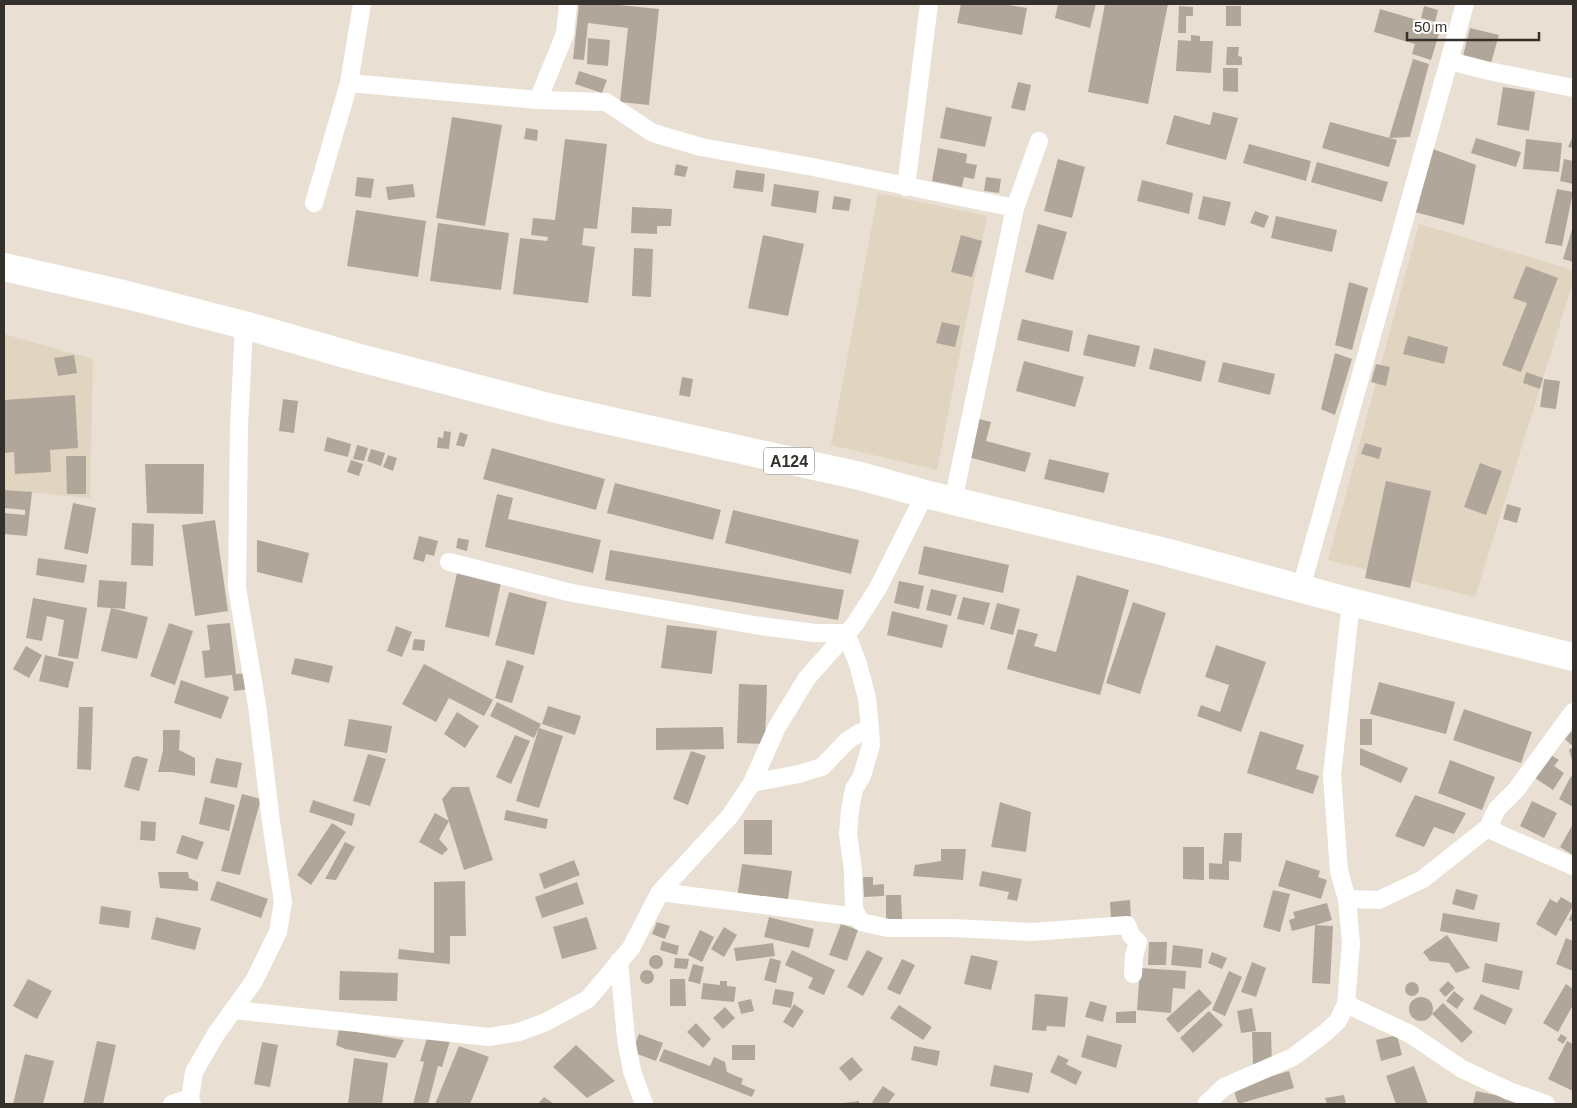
<svg xmlns="http://www.w3.org/2000/svg" width="1577" height="1108" font-family="Arial,sans-serif">
  <rect width="100%" height="100%" fill="#e9e0d3"/>
  <g fill="#e1d4c0">
    <polygon points="878,193 987,216 937,470 831,445"/>
    <polygon points="1419,224 1573,270 1573,282 1475,597 1328,560"/>
    <polygon points="4,334 93,359 90,498 4,490"/>
  </g>
  <g fill="#b0a79a">
    <polygon points="579,4 609,4 659,9 649,105 620,102 628,28 588,23 584,60 573,59"/>
    <polygon points="961,4 1003,4 1027,8 1022,35 957,23"/>
    <polygon points="1058,4 1096,4 1090,28 1055,18"/>
    <polygon points="1105,4 1168,4 1148,104 1088,92"/>
    <polygon points="1179,6 1193,7 1193,16 1186,16 1186,33 1178,33"/>
    <rect x="1226" y="6" width="15" height="20"/>
    <polygon points="1424,6 1438,10 1435,22 1421,18"/>
    <polygon points="1380,9 1441,27 1431,60 1412,54 1415,44 1374,32"/>
    <polygon points="1470,28 1499,35 1491,63 1463,56"/>
    <polygon points="1191,35 1200,36 1200,41 1213,41 1211,73 1176,71 1178,40 1191,41"/>
    <polygon points="588,38 610,40 608,66 587,64"/>
    <polygon points="1227,47 1239,47 1238,56 1242,57 1242,65 1226,65"/>
    <polygon points="1413,59 1429,64 1410,137 1389,138"/>
    <polygon points="1223,68 1238,68 1238,92 1223,91"/>
    <polygon points="579,71 607,80 602,93 575,84"/>
    <polygon points="1018,82 1031,85 1025,111 1011,108"/>
    <polygon points="1503,87 1535,92 1529,131 1497,125"/>
    <polygon points="946,107 992,117 985,147 940,138"/>
    <polygon points="1213,112 1238,118 1226,160 1166,144 1174,115 1210,125"/>
    <polygon points="452,117 502,125 485,226 436,218"/>
    <polygon points="1330,122 1397,140 1389,167 1322,148"/>
    <polygon points="526,128 538,130 537,141 524,139"/>
    <polygon points="1573,136 1573,148 1568,147"/>
    <polygon points="1476,138 1521,152 1516,167 1471,153"/>
    <polygon points="565,139 607,144 597,229 584,228 582,245 595,247 588,303 513,294 520,238 547,241 548,237 531,235 533,218 555,220"/>
    <polygon points="1526,139 1562,143 1559,172 1523,169"/>
    <polygon points="1249,144 1311,161 1306,181 1243,163"/>
    <polygon points="938,148 967,154 966,163 977,165 974,179 964,177 962,187 932,181"/>
    <polygon points="1433,149 1476,165 1464,225 1415,212"/>
    <polygon points="1058,159 1085,167 1072,218 1044,211"/>
    <polygon points="1564,159 1573,161 1573,184 1560,181"/>
    <polygon points="1317,162 1388,182 1382,202 1311,182"/>
    <polygon points="676,164 688,167 685,177 674,175"/>
    <polygon points="736,170 765,174 763,192 733,188"/>
    <polygon points="357,177 374,179 371,198 355,196"/>
    <polygon points="986,177 1001,179 999,193 984,191"/>
    <polygon points="1142,180 1193,193 1189,214 1137,201"/>
    <polygon points="413,184 415,197 388,200 386,187"/>
    <polygon points="774,184 819,191 816,213 771,206"/>
    <polygon points="1557,189 1573,192 1562,246 1545,243"/>
    <polygon points="834,196 851,199 849,211 832,209"/>
    <polygon points="1203,196 1231,202 1225,226 1198,219"/>
    <polygon points="632,207 672,209 671,226 657,226 657,234 631,233"/>
    <polygon points="356,210 426,221 418,277 347,266"/>
    <polygon points="1255,211 1269,216 1264,228 1250,223"/>
    <polygon points="1276,216 1337,230 1332,252 1271,238"/>
    <polygon points="438,223 509,233 501,290 430,281"/>
    <polygon points="1038,224 1067,232 1053,280 1025,272"/>
    <polygon points="1573,226 1573,262 1563,259"/>
    <polygon points="763,235 804,244 788,316 748,308"/>
    <polygon points="961,235 982,241 972,277 951,272"/>
    <polygon points="634,248 653,249 651,297 632,296"/>
    <polygon points="1526,266 1558,278 1521,372 1502,365 1527,303 1513,298"/>
    <polygon points="1349,282 1368,288 1352,350 1335,345"/>
    <polygon points="1022,319 1073,331 1069,352 1017,340"/>
    <polygon points="942,322 960,326 955,347 936,343"/>
    <polygon points="1088,334 1140,346 1135,367 1083,355"/>
    <polygon points="1408,336 1448,347 1444,364 1403,354"/>
    <polygon points="1154,348 1206,361 1201,382 1149,369"/>
    <polygon points="1335,353 1352,359 1335,415 1321,409"/>
    <polygon points="74,355 77,373 58,376 54,358"/>
    <polygon points="1024,361 1084,377 1075,407 1016,391"/>
    <polygon points="1223,362 1275,374 1270,395 1218,382"/>
    <polygon points="1376,364 1390,367 1386,386 1371,382"/>
    <polygon points="1526,372 1543,378 1540,389 1523,383"/>
    <polygon points="682,377 693,379 690,397 679,395"/>
    <polygon points="1544,379 1560,381 1556,409 1540,407"/>
    <polygon points="75,395 78,448 50,450 51,472 15,474 14,452 4,453 4,400"/>
    <polygon points="283,399 298,401 294,433 279,431"/>
    <polygon points="979,419 991,422 986,441 1031,453 1025,472 968,457"/>
    <polygon points="444,431 451,432 449,449 437,448 438,437 443,438"/>
    <polygon points="460,432 468,435 464,447 456,445"/>
    <polygon points="327,437 351,444 348,457 324,451"/>
    <polygon points="1365,443 1382,448 1379,459 1361,454"/>
    <polygon points="357,445 368,448 364,461 353,459"/>
    <polygon points="492,448 605,479 596,510 483,479"/>
    <polygon points="371,449 385,453 381,466 367,461"/>
    <polygon points="388,455 397,458 393,471 383,467"/>
    <polygon points="66,456 86,456 86,494 67,494"/>
    <polygon points="1049,459 1109,473 1104,493 1044,479"/>
    <polygon points="351,460 363,464 359,476 347,472"/>
    <polygon points="1480,463 1502,471 1486,515 1464,507"/>
    <polygon points="145,464 204,464 203,514 147,513"/>
    <polygon points="1386,481 1431,491 1410,588 1365,578"/>
    <polygon points="615,483 721,510 713,540 607,513"/>
    <polygon points="4,490 32,492 27,536 4,534 4,513 25,515 25,510 4,508"/>
    <polygon points="497,494 513,498 508,519 601,540 593,573 485,547"/>
    <polygon points="73,503 96,508 88,554 64,549"/>
    <polygon points="1507,504 1521,508 1517,523 1503,519"/>
    <polygon points="733,510 859,540 851,574 725,543"/>
    <polygon points="215,520 228,611 195,616 182,525"/>
    <polygon points="132,523 154,524 153,566 131,565"/>
    <polygon points="419,536 438,541 434,556 426,554 424,562 413,559"/>
    <polygon points="458,538 469,540 467,551 456,548"/>
    <polygon points="257,540 309,553 302,583 257,572"/>
    <polygon points="924,546 1009,565 1003,593 918,574"/>
    <polygon points="610,550 844,590 838,620 605,580"/>
    <polygon points="38,558 87,565 84,583 36,575"/>
    <polygon points="457,573 501,583 489,637 445,627"/>
    <polygon points="1077,575 1129,590 1100,695 1007,669 1018,629 1038,634 1034,646 1056,652"/>
    <polygon points="99,580 127,582 125,609 97,607"/>
    <polygon points="899,581 924,586 919,609 894,603"/>
    <polygon points="931,589 957,595 951,616 926,610"/>
    <polygon points="509,592 547,602 534,655 495,645"/>
    <polygon points="963,597 990,603 984,625 957,619"/>
    <polygon points="33,598 87,608 78,659 58,656 64,620 47,616 42,641 26,638"/>
    <polygon points="1133,602 1166,613 1140,694 1106,683"/>
    <polygon points="997,603 1020,609 1013,635 990,629"/>
    <polygon points="111,608 148,617 137,659 101,651"/>
    <polygon points="892,611 948,625 942,648 887,635"/>
    <polygon points="169,623 193,631 175,685 150,676"/>
    <polygon points="230,623 236,674 248,673 250,689 234,691 232,675 205,678 202,651 210,650 207,625"/>
    <polygon points="667,625 717,631 712,674 661,668"/>
    <polygon points="396,626 412,632 402,657 387,651"/>
    <polygon points="414,639 425,640 424,651 412,650"/>
    <polygon points="1216,645 1266,662 1241,732 1197,716 1201,705 1220,712 1229,685 1205,677"/>
    <polygon points="26,646 42,655 29,678 13,669"/>
    <polygon points="45,655 74,662 68,688 39,681"/>
    <polygon points="295,658 333,666 329,683 291,674"/>
    <polygon points="507,660 524,666 512,703 495,698"/>
    <polygon points="424,664 493,700 484,716 449,698 436,722 402,704"/>
    <polygon points="181,680 229,697 221,719 174,703"/>
    <polygon points="1379,682 1455,702 1446,734 1370,714"/>
    <polygon points="739,684 767,685 765,744 737,743"/>
    <polygon points="497,702 541,724 534,738 490,716"/>
    <polygon points="548,706 581,716 575,735 542,724"/>
    <polygon points="79,707 93,707 91,770 77,769"/>
    <polygon points="1464,709 1532,732 1521,763 1453,740"/>
    <polygon points="457,712 479,726 465,748 444,734"/>
    <polygon points="349,719 392,726 387,753 344,746"/>
    <rect x="1360" y="719" width="12" height="26"/>
    <polygon points="723,727 724,749 656,750 656,728"/>
    <polygon points="539,728 563,736 539,808 516,801"/>
    <polygon points="163,730 180,730 179,750 195,758 195,776 172,772 158,772 163,750"/>
    <polygon points="1573,730 1573,743 1571,745 1565,739"/>
    <polygon points="1260,731 1304,745 1296,769 1319,776 1313,794 1247,773"/>
    <polygon points="515,735 530,741 511,784 496,777"/>
    <polygon points="1573,747 1573,763 1569,750"/>
    <polygon points="1360,748 1408,768 1401,783 1360,765"/>
    <polygon points="691,751 706,756 688,805 673,799"/>
    <polygon points="368,754 386,759 370,806 353,801"/>
    <polygon points="1551,755 1559,760 1554,766 1564,773 1553,790 1535,778"/>
    <polygon points="137,756 148,759 139,791 124,787 132,758"/>
    <polygon points="216,758 242,763 237,788 210,783"/>
    <polygon points="1450,760 1495,777 1482,810 1438,793"/>
    <polygon points="1571,776 1573,778 1573,807 1559,799"/>
    <polygon points="452,787 469,787 493,860 464,870 442,799"/>
    <polygon points="242,794 261,799 240,875 221,871"/>
    <polygon points="1415,795 1466,813 1454,834 1434,827 1424,847 1395,836"/>
    <polygon points="205,797 235,805 229,831 199,824"/>
    <polygon points="313,800 355,814 352,826 309,812"/>
    <polygon points="1532,801 1557,813 1544,838 1520,826"/>
    <polygon points="1000,802 1031,812 1026,852 991,847"/>
    <polygon points="506,810 548,819 546,829 504,820"/>
    <polygon points="435,813 449,821 439,839 448,849 442,855 419,842"/>
    <polygon points="744,820 772,820 772,855 744,854"/>
    <polygon points="141,821 156,822 155,841 140,840"/>
    <polygon points="332,823 346,832 311,885 297,875"/>
    <polygon points="1573,824 1573,855 1560,847"/>
    <polygon points="1224,833 1242,833 1241,862 1229,861 1229,880 1209,879 1209,863 1222,864"/>
    <polygon points="182,835 204,842 197,860 176,853"/>
    <polygon points="345,842 355,847 336,880 325,879"/>
    <polygon points="1183,847 1204,847 1204,880 1183,879"/>
    <polygon points="941,849 966,849 963,880 913,876 915,865 941,861"/>
    <polygon points="574,860 580,875 544,889 539,874"/>
    <polygon points="1286,860 1320,871 1318,877 1327,880 1321,899 1278,886"/>
    <polygon points="742,864 792,871 787,906 737,898"/>
    <polygon points="982,871 1022,879 1017,901 1007,899 1009,892 979,886"/>
    <polygon points="158,872 188,872 189,878 198,882 198,891 160,888"/>
    <polygon points="863,877 873,877 873,885 884,884 884,896 864,897"/>
    <polygon points="217,881 268,899 261,918 210,900"/>
    <polygon points="465,881 466,936 450,936 450,964 398,959 399,949 434,953 434,882"/>
    <polygon points="577,882 584,904 542,918 535,897"/>
    <polygon points="1456,889 1478,895 1474,910 1452,904"/>
    <polygon points="1273,890 1290,894 1280,932 1263,927"/>
    <polygon points="886,895 901,895 902,920 886,921"/>
    <polygon points="1561,897 1573,904 1573,906 1556,936 1536,924 1550,899 1557,903"/>
    <polygon points="1130,900 1131,920 1111,921 1110,902"/>
    <polygon points="1327,903 1332,920 1315,925 1333,926 1330,984 1312,983 1315,925 1292,931 1289,920 1295,918 1293,912"/>
    <polygon points="101,906 131,911 129,928 99,924"/>
    <polygon points="1573,911 1573,922 1569,920"/>
    <polygon points="1443,913 1500,923 1497,942 1440,931"/>
    <polygon points="156,917 201,928 195,950 151,939"/>
    <polygon points="587,917 597,949 562,959 553,927"/>
    <polygon points="769,917 814,929 809,948 764,937"/>
    <polygon points="657,922 670,926 665,939 652,934"/>
    <polygon points="841,924 858,930 847,961 829,955"/>
    <polygon points="724,927 737,935 724,957 711,949"/>
    <polygon points="700,930 714,937 702,962 688,955"/>
    <polygon points="1447,935 1470,968 1456,973 1449,963 1430,961 1423,952"/>
    <polygon points="1566,938 1573,941 1573,971 1556,964"/>
    <polygon points="662,941 679,946 677,955 660,950"/>
    <polygon points="1149,942 1167,942 1166,965 1148,965"/>
    <polygon points="773,943 775,956 736,961 734,948"/>
    <polygon points="1173,945 1203,949 1201,968 1171,965"/>
    <polygon points="792,950 835,970 824,995 808,988 813,978 785,965"/>
    <polygon points="867,950 883,958 863,996 847,987"/>
    <polygon points="1212,952 1227,958 1222,969 1208,963"/>
    <circle cx="656" cy="962" r="7"/>
    <polygon points="971,955 998,961 991,990 964,984"/>
    <polygon points="675,958 689,959 687,969 674,968"/>
    <polygon points="770,958 781,961 776,983 764,980"/>
    <polygon points="902,959 915,965 900,995 887,989"/>
    <polygon points="1252,962 1266,968 1256,997 1241,992"/>
    <polygon points="1485,963 1523,971 1519,990 1482,982"/>
    <polygon points="693,964 704,967 700,984 688,981"/>
    <polygon points="1140,968 1186,971 1185,989 1173,988 1171,1013 1137,1010"/>
    <circle cx="647" cy="977" r="7"/>
    <polygon points="340,971 398,973 397,1001 339,1000"/>
    <polygon points="1229,971 1242,977 1225,1016 1212,1010"/>
    <polygon points="28,979 52,991 37,1019 13,1006"/>
    <polygon points="670,979 685,979 686,1006 670,1006"/>
    <polygon points="720,981 727,981 727,986 736,987 734,1002 701,999 703,983 720,985"/>
    <polygon points="1448,981 1455,988 1445,997 1439,990"/>
    <circle cx="1412" cy="989" r="7"/>
    <polygon points="1566,984 1573,989 1573,1005 1558,1032 1543,1023"/>
    <polygon points="775,989 794,992 791,1008 772,1004"/>
    <polygon points="1199,989 1212,1003 1178,1033 1166,1019"/>
    <polygon points="1454,991 1464,999 1457,1009 1446,1001"/>
    <polygon points="1035,994 1068,997 1065,1027 1047,1026 1046,1031 1032,1030"/>
    <polygon points="1481,994 1513,1009 1505,1025 1473,1009"/>
    <circle cx="1421" cy="1009" r="12"/>
    <polygon points="751,999 754,1011 741,1014 738,1002"/>
    <polygon points="1090,1001 1107,1006 1103,1022 1085,1017"/>
    <polygon points="1443,1003 1473,1032 1462,1043 1432,1014"/>
    <polygon points="794,1004 804,1011 793,1028 783,1022"/>
    <polygon points="899,1005 932,1027 923,1040 890,1018"/>
    <polygon points="725,1007 735,1018 723,1029 713,1018"/>
    <polygon points="1252,1008 1256,1031 1241,1033 1237,1011"/>
    <polygon points="1136,1011 1136,1023 1116,1023 1116,1012"/>
    <polygon points="1209,1011 1223,1025 1193,1053 1180,1038"/>
    <polygon points="696,1023 711,1039 703,1048 687,1032"/>
    <polygon points="339,1029 404,1040 395,1058 345,1049 336,1045"/>
    <polygon points="1252,1032 1271,1032 1272,1064 1253,1065"/>
    <polygon points="639,1034 663,1043 656,1061 632,1052"/>
    <polygon points="1561,1034 1567,1038 1563,1044 1557,1040"/>
    <polygon points="428,1035 450,1041 442,1067 438,1066 428,1104 413,1104 424,1062 420,1061"/>
    <polygon points="1087,1035 1122,1045 1116,1068 1081,1057"/>
    <polygon points="1397,1035 1402,1055 1381,1061 1376,1040"/>
    <polygon points="97,1041 116,1045 103,1104 83,1104"/>
    <polygon points="1567,1041 1573,1044 1573,1091 1548,1079"/>
    <polygon points="262,1042 278,1045 270,1087 254,1084"/>
    <polygon points="576,1045 615,1081 587,1098 553,1067"/>
    <rect x="732" y="1045" width="23" height="15"/>
    <polygon points="459,1046 489,1057 470,1104 435,1104"/>
    <polygon points="914,1046 940,1051 937,1066 911,1060"/>
    <polygon points="664,1049 710,1066 714,1057 725,1062 727,1072 743,1079 741,1084 755,1090 752,1097 659,1061"/>
    <polygon points="25,1054 54,1061 43,1104 13,1104"/>
    <polygon points="1058,1055 1069,1060 1066,1064 1082,1072 1076,1085 1050,1072"/>
    <polygon points="852,1057 863,1070 850,1081 839,1068"/>
    <polygon points="354,1058 388,1063 382,1104 348,1104"/>
    <polygon points="994,1065 1033,1073 1029,1093 990,1086"/>
    <polygon points="1414,1066 1428,1104 1396,1104 1386,1076"/>
    <polygon points="1289,1071 1294,1088 1238,1104 1233,1088"/>
    <polygon points="883,1086 895,1094 888,1104 875,1104 872,1102"/>
    <polygon points="1476,1091 1533,1103 1533,1104 1473,1104"/>
    <polygon points="1344,1095 1346,1104 1327,1104 1325,1098"/>
    <polygon points="544,1097 554,1104 538,1104"/>
    <polygon points="859,1101 859,1104 843,1104 843,1103"/>
  </g>
  <g fill="none" stroke-linecap="round" stroke-linejoin="round">
    <g stroke="#fff" stroke-width="18">
      <polyline points="1450,61 1489,71 1573,88"/>
      <polyline points="349,83 538,100 606,102 653,133 701,147 813,167 1015,208"/>
      <polyline points="538,100 565,34 568,4"/>
      <polyline points="906,187 929,4"/>
      <polyline points="314,203 349,83 362,4"/>
      <polyline points="953,501 1015,208 1039,141"/>
      <polyline points="449,562 572,593 754,625 815,633 846,633 858,664 867,698 870,729 859,733 847,741 822,767 799,774 752,783"/>
      <polyline points="1301,588 1465,4"/>
      <polyline points="1573,712 1516,790 1497,809 1491,821 1491,825 1495,832 1573,866"/>
      <polyline points="870,729 871,745 862,776 854,789 850,810 848,834 853,870 854,910 861,922 888,928 953,928 1032,932 1127,925 1131,935 1138,942 1134,956 1133,974"/>
      <polyline points="660,892 857,917"/>
      <polyline points="1347,899 1379,900 1423,879 1491,825"/>
      <polyline points="619,961 626,1039 632,1071 644,1104"/>
      <polyline points="1346,1004 1410,1034 1462,1069 1509,1091 1546,1104"/>
      <polyline points="234,1010 489,1037 519,1032 546,1022 588,999 631,948 660,892 730,816 752,783 777,727 807,678 855,624 878,588 925,494"/>
      <polyline points="172,1104 190,1098"/>
      <polyline points="192,1104 190,1098 194,1072 216,1034 254,981 278,932 283,902 271,822 257,705 237,588 239,427 244,325"/>
      <polyline points="1206,1104 1224,1087 1293,1057 1325,1033 1338,1021 1346,1004 1351,943 1347,899 1339,871 1332,775 1351,602"/>
    </g>
    <polyline stroke="#fff" stroke-width="28" points="4,267 127,295 244,325 356,357 552,408 860,476 925,494 1165,552 1351,602 1573,657"/>
  </g>
  <g text-anchor="middle" stroke-width="5" stroke-linejoin="round" paint-order="stroke">
    <rect fill="#fff" stroke="#716f6b" stroke-width="1" x="764" y="447.5" width="50" height="27" rx="4"/>
    <g font-size="16" font-weight="bold" fill="#34312c">
      <text x="789" y="467">A124</text>
    </g>
  </g>
  <rect width="1577" height="1108" fill="none" stroke="#34312c" stroke-width="10"/>
  <path d="M1407 32v8h132v-8" fill="none" stroke="#34312c" stroke-width="2.5"/>
  <text x="1414" y="32" font-size="15" fill="#34312c" stroke="#ffffff" stroke-width="4" paint-order="stroke">50 m</text>
</svg>
